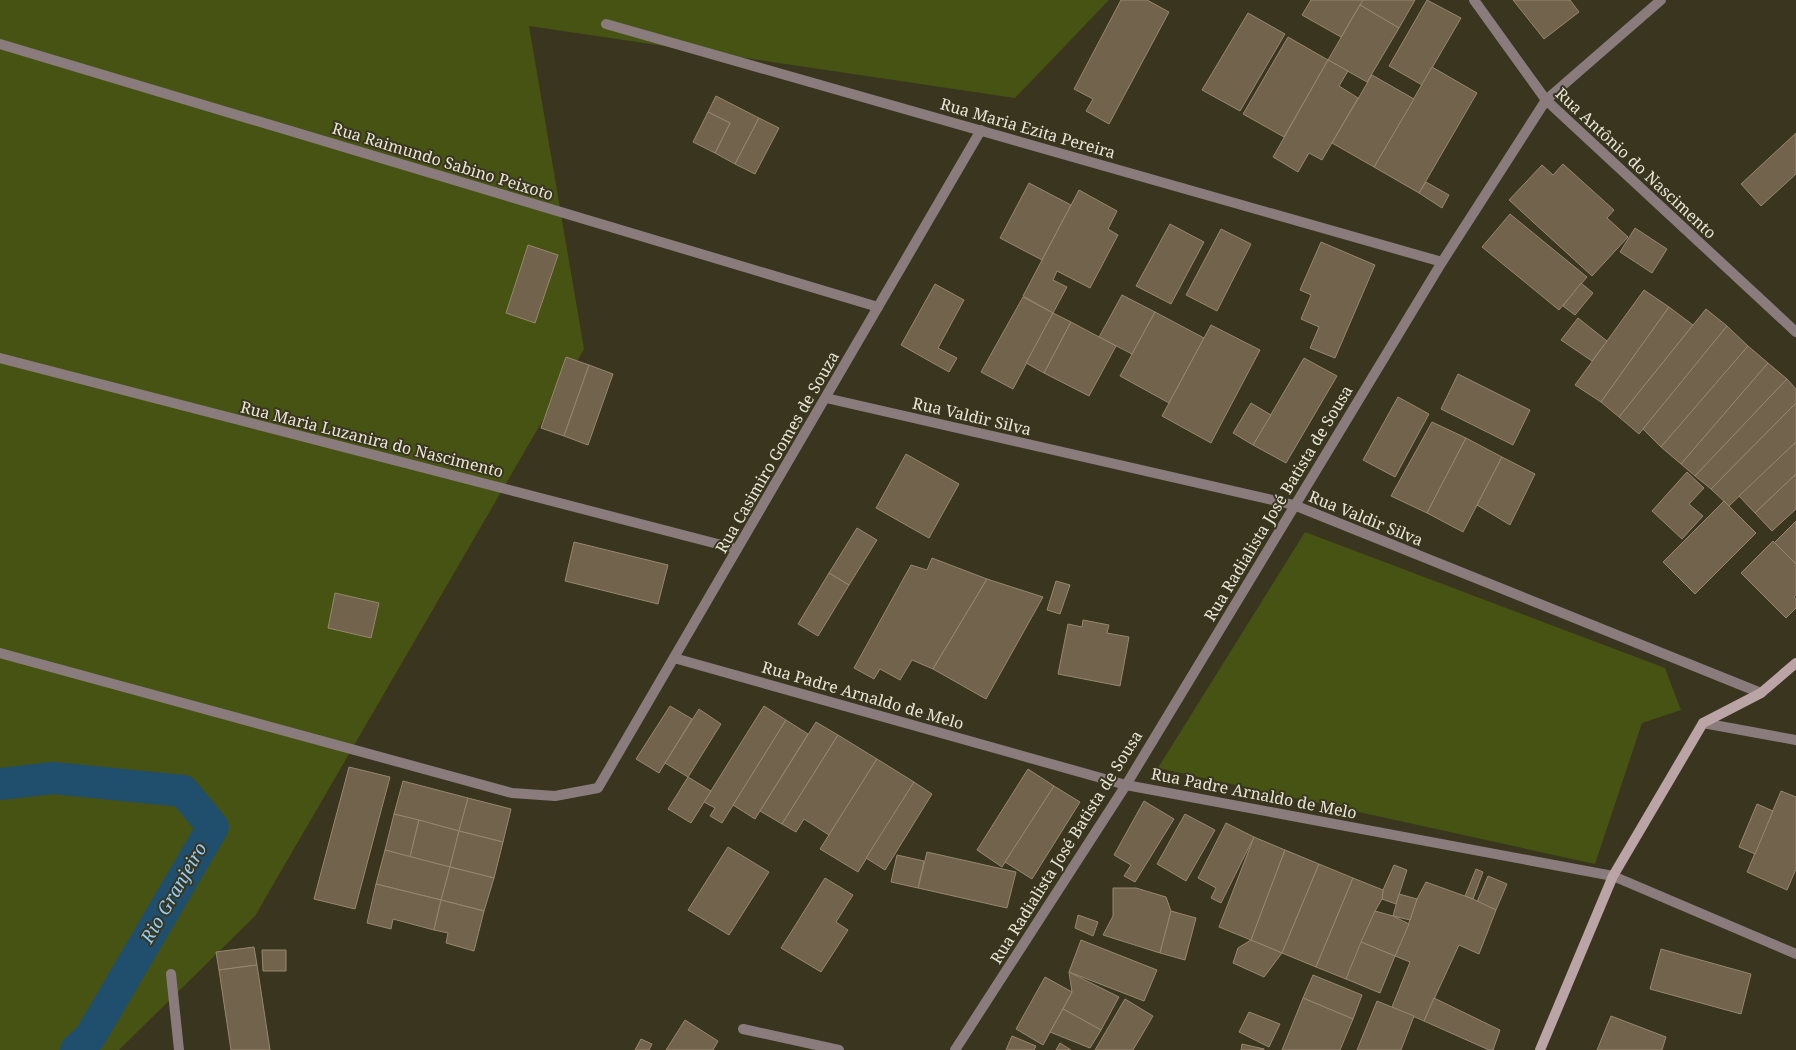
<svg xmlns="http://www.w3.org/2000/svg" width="1796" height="1050" font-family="'Noto Serif',serif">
  <rect width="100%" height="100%" fill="#3a351e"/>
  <g fill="#475313">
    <polygon points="0,0 1109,0 1015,98 529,26 584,349 255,916 119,1050 0,1050"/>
    <polygon points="1305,532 1665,668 1681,710 1642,723 1595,864 1158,768"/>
  </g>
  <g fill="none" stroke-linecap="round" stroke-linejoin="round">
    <polyline stroke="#204f6e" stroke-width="32" points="0,784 53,778 183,791 213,827 90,1037 76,1050"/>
  </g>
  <g fill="#72634c" stroke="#978770">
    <polygon points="1121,0 1147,0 1169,12 1109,124 1086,111 1093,99 1074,89"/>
    <polygon points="1311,0 1363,0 1341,37 1302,15"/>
    <polygon points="1363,0 1415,0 1399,28 1360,5"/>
    <polygon points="1427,0 1461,18 1422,85 1389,66"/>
    <polygon points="1513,0 1570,0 1579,12 1544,39"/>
    <polygon points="1360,5 1399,28 1367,82 1328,60"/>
    <polygon points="1248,13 1285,34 1240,111 1202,90"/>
    <polygon points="1288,37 1328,60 1284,137 1243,114"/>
    <polygon points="1328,60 1348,71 1339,86 1358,98 1322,160 1309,153 1298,172 1273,157"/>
    <polygon points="1432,67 1477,93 1419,193 1374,167"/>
    <polygon points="1372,75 1414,99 1374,167 1332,143"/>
    <polygon points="716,96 759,118 735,164 715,153 730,123 708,112"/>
    <polygon points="708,112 730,123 715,153 693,142"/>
    <polygon points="759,118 779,128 755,174 735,164"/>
    <polygon points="1796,133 1796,174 1761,206 1741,184"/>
    <polygon points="1563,164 1614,210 1607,218 1628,237 1592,276 1509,200 1542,165 1553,175"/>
    <polygon points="1426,182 1449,195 1442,208 1419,193"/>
    <polygon points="1029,183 1071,205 1042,260 1000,238"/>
    <polygon points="1079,190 1117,211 1108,229 1118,235 1090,288 1057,271 1053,280 1067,287 1053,313 1023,296"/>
    <polygon points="1510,214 1587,277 1559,310 1482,247"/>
    <polygon points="1170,224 1204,242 1171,304 1136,286"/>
    <polygon points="1635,228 1667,249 1652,273 1620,252"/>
    <polygon points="1221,229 1251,244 1217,311 1186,295"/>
    <polygon points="1321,242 1375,265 1335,358 1310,348 1319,327 1301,319 1311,295 1300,290"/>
    <polygon points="528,245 558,255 535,323 506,313"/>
    <polygon points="1581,283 1593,293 1575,315 1563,306"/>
    <polygon points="935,284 964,300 938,348 957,358 949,372 901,345"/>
    <polygon points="1644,290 1669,307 1601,402 1575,385"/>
    <polygon points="1122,295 1155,312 1132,354 1099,337"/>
    <polygon points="1023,297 1053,313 1013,389 981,372"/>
    <polygon points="1669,307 1693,325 1619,417 1601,402"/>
    <polygon points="1706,309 1727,326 1639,434 1619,417"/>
    <polygon points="1155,312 1204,338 1169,403 1120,376"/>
    <polygon points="1053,313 1071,322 1044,373 1026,363"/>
    <polygon points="1578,318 1607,341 1592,361 1561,340"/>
    <polygon points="1071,322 1116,346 1089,396 1044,373"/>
    <polygon points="1211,325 1260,350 1211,443 1162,416"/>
    <polygon points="1727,326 1748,346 1661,447 1643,429"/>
    <polygon points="1748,346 1768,363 1681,464 1661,447"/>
    <polygon points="566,357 589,365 564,436 541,428"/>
    <polygon points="1304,358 1337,376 1286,463 1253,445"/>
    <polygon points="1768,363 1787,379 1695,476 1681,464"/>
    <polygon points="589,365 613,374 588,445 564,436"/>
    <polygon points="1458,374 1530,410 1513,445 1441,409"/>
    <polygon points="1787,379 1796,389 1796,403 1711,489 1695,476"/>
    <polygon points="1398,397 1429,414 1395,477 1363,460"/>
    <polygon points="1251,403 1271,415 1253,445 1233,433"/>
    <polygon points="1796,403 1796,442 1729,506 1711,489"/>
    <polygon points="1432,422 1466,438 1427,513 1391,496"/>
    <polygon points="1466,438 1502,457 1463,532 1427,513"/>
    <polygon points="1796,442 1796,474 1755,513 1739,496"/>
    <polygon points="906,454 959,484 929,538 876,508"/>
    <polygon points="1502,457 1535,474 1510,525 1477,505"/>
    <polygon points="1687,472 1704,488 1689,504 1703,516 1682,539 1652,511"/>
    <polygon points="1796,474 1796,509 1772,531 1755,513"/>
    <polygon points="1724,501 1756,533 1695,594 1663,562"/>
    <polygon points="1796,521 1796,564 1774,543"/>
    <polygon points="857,528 877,540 849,585 829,573"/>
    <polygon points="1773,541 1796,564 1796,595 1794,597 1796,599 1796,608 1786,618 1741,573"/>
    <polygon points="574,542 668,565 658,604 565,581"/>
    <polygon points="932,558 987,579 933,669 912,660 900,680 880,669 874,679 854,668 911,565 927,570"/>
    <polygon points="829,573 849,585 818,636 798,624"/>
    <polygon points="987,579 1043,597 986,699 933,669"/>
    <polygon points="1056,581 1070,585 1060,614 1047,610"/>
    <polygon points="335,593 379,603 371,638 328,628"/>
    <polygon points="1083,620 1109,625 1107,633 1129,637 1120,686 1058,674 1068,624 1082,627"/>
    <polygon points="670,706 692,719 659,773 636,759"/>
    <polygon points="764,706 786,720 722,823 710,816 715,808 704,802"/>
    <polygon points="699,709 721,724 688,777 665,763"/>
    <polygon points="786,720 808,734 755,819 733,805"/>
    <polygon points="816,722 838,735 782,824 760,811"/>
    <polygon points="838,735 877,759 829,835 804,819 796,832 782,824"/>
    <polygon points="877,759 914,782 858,872 820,849"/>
    <polygon points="349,767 390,777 355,909 314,899"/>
    <polygon points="1028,769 1054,786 1002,867 977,850"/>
    <polygon points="688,777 711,791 691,823 668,809"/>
    <polygon points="403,781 468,798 459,831 394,814"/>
    <polygon points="914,782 932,794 885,870 866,858"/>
    <polygon points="1054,786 1080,802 1032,879 1005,862"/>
    <polygon points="1781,791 1796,797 1796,869 1787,890 1747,872"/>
    <polygon points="468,798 511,809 503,842 459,831"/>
    <polygon points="1144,801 1174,819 1135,882 1124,876 1131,865 1114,855"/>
    <polygon points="1757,804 1773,811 1755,854 1739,847"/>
    <polygon points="394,814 419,820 410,857 385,850"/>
    <polygon points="1185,814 1215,830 1186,881 1157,864"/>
    <polygon points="419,820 459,831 450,867 410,857"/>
    <polygon points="1226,823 1254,837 1221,903 1211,898 1216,888 1198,878"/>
    <polygon points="459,831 503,842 494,878 450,867"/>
    <polygon points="1254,837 1285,850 1251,940 1219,927"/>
    <polygon points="728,847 769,872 729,935 688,910"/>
    <polygon points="385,850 450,867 441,900 376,884"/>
    <polygon points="1285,850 1319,864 1282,953 1251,940"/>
    <polygon points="927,852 1016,872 1007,908 918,888"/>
    <polygon points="897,855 924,861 918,888 891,882"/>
    <polygon points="1319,864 1353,878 1316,967 1282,953"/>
    <polygon points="1394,865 1407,870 1396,904 1382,899 1383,890"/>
    <polygon points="450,867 494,878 484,911 441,900"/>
    <polygon points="1476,869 1483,872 1473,899 1465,896"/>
    <polygon points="1488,876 1507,884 1496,910 1477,902"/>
    <polygon points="825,878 853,895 836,922 848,930 821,972 781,948"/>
    <polygon points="1353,878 1383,890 1382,899 1375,911 1346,979 1316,967"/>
    <polygon points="1426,882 1473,899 1496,910 1479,954 1459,945 1424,1021 1392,1007 1410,962 1395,956 1410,920 1417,899"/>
    <polygon points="376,884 441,900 434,930 393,919 391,929 367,923"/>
    <polygon points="1113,888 1136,888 1166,897 1171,911 1160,953 1103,935 1113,916"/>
    <polygon points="1399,894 1417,899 1410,920 1393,916"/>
    <polygon points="441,900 484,911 474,951 446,943 448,933 434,930"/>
    <polygon points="1171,911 1196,918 1185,960 1160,953"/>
    <polygon points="1375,911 1393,916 1409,924 1395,956 1361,942"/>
    <polygon points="1078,915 1098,922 1093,936 1075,928"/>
    <polygon points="1081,940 1157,970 1144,1001 1069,972"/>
    <polygon points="1251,940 1282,953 1264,977 1233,963 1238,948"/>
    <polygon points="1361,942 1395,956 1380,993 1346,979"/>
    <polygon points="254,947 257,965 219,970 216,952"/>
    <polygon points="1661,949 1751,974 1741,1014 1650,989"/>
    <polygon points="262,950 286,950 286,971 263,971"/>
    <polygon points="257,965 270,1050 231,1050 219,970"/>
    <polygon points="1069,972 1119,997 1101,1030 1063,1009 1072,992"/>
    <polygon points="1313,975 1362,995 1353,1019 1303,998"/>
    <polygon points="1045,977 1072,992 1043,1045 1016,1029"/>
    <polygon points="1303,998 1353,1019 1340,1050 1282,1050"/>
    <polygon points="1434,998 1500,1030 1493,1050 1489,1050 1424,1021"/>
    <polygon points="1125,999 1153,1016 1133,1050 1095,1050"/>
    <polygon points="1377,1001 1414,1016 1401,1050 1357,1050"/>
    <polygon points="1063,1009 1101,1030 1090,1048 1050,1032"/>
    <polygon points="1249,1012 1280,1024 1269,1047 1239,1032"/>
    <polygon points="1611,1016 1666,1037 1662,1050 1597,1050"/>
    <polygon points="685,1020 718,1041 713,1050 666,1050"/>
    <polygon points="1012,1036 1036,1046 1034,1050 1006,1050"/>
    <polygon points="641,1039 652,1044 649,1050 635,1050"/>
    <polygon points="1060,1043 1071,1050 1056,1050"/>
    <polygon points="1242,1044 1264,1049 1264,1050 1241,1050"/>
  </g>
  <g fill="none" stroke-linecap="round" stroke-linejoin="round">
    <g stroke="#8a7c7d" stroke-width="10">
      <polyline points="1474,0 1546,100 1796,332"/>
      <polyline points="606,24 1442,262"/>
      <polyline points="0,44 878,307"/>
      <polyline points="0,358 737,549"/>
      <polyline points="826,398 1294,505 1761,693"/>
      <polyline points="0,653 512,793 555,796 598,788 981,130"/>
      <polyline points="674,658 1126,785 1613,876 1796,954"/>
      <polyline points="1703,723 1796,740"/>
      <polyline points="171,974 179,1050"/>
      <polyline points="743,1029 839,1050"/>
      <polyline points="955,1050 1126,785 1442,262 1546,100 1661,0"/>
    </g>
    <polyline stroke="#bba4a5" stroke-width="10" points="1540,1050 1613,876 1703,723 1761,693 1796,663"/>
  </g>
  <g text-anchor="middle" stroke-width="4" stroke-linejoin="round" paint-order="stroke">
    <g font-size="16" fill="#e8e6d7" stroke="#3a351e">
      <text transform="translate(1028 128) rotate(16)" y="6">Rua Maria Ezita Pereira</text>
      <text transform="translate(443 161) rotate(17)" y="6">Rua Raimundo Sabino Peixoto</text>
      <text transform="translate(1636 163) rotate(43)" y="6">Rua Antônio do Nascimento</text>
      <text transform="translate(972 416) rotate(13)" y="6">Rua Valdir Silva</text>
      <text transform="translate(372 439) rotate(14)" y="6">Rua Maria Luzanira do Nascimento</text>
      <text transform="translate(777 452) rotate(-60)" y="6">Rua Casimiro Gomes de Souza</text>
      <text transform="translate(1278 503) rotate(-59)" y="6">Rua Radialista José Batista de Sousa</text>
      <text transform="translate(1366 518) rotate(22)" y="6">Rua Valdir Silva</text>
      <text transform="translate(863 695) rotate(16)" y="6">Rua Padre Arnaldo de Melo</text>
      <text transform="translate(1254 793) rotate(11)" y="6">Rua Padre Arnaldo de Melo</text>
      <text transform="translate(1066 847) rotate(-58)" y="6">Rua Radialista José Batista de Sousa</text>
    </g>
    <g font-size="18" font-style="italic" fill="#8fcefc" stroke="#3a351e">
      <text transform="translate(174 893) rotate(-60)" y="6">Rio Granjeiro</text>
    </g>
  </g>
</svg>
